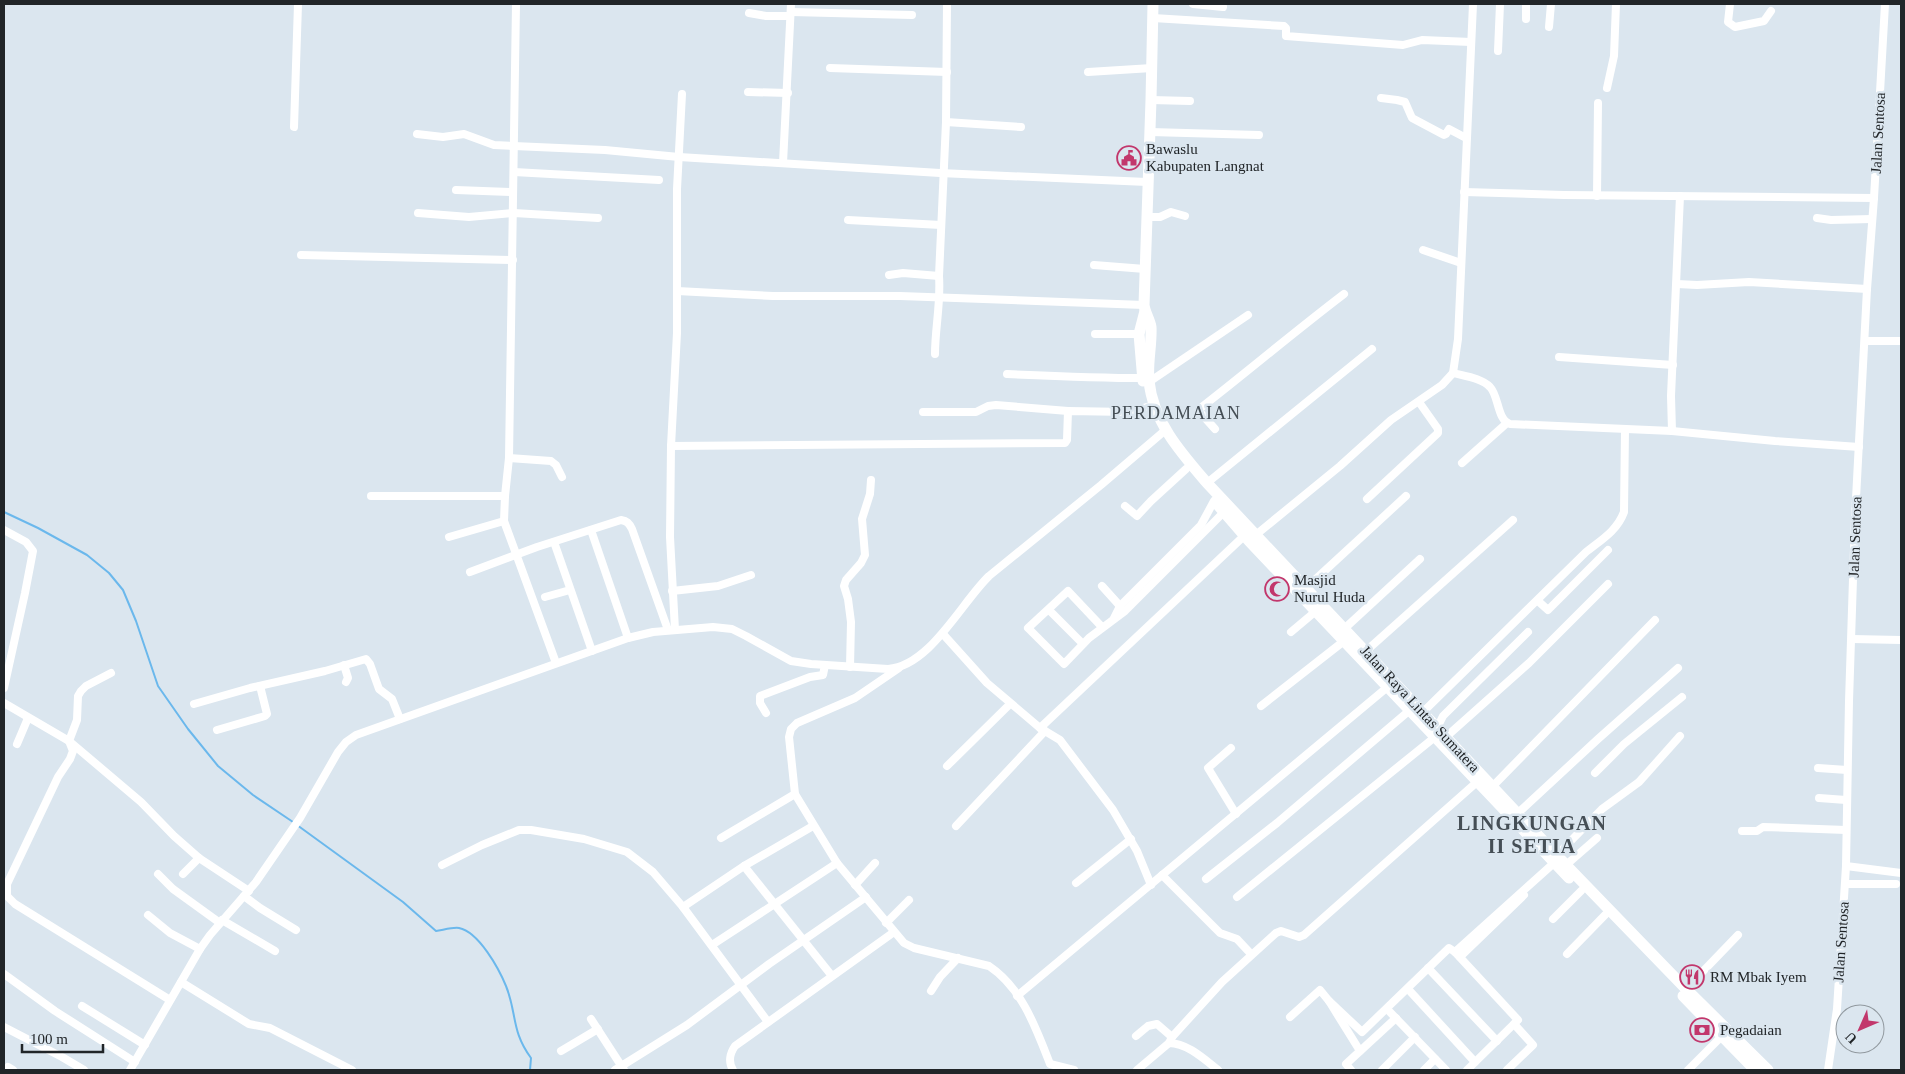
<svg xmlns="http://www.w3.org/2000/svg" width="1905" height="1074" font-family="'Times New Roman',serif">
  <rect width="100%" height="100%" fill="#dbe6ef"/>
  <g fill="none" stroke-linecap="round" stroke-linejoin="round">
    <g stroke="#6bb8ec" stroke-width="2">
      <polyline points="4,512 38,528 87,555 109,573 123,590 136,621 158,686 188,729 218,766 253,795 293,822"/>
      <path d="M297 825 403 902 436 931C443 930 453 927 459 928 479 932 499 969 506 986 517 1013 511 1031 531 1058L530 1070"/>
    </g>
    <g stroke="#fff" stroke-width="8">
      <polyline points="516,4 509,458 505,496 504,521 556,663"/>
      <polyline points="1193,4 1223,7"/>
      <polyline points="1730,4 1728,22 1735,27 1764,21 1771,11"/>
      <polyline points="791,12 912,15"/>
      <polyline points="749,13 766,16 790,16"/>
      <polyline points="1153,18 1284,26 1286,28 1286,36 1403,45 1422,40 1471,42"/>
      <polyline points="1526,19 1526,4"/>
      <polyline points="1549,27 1551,4"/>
      <polyline points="1498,51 1500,4"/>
      <polyline points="830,68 947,72"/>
      <polyline points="1088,72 1152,68"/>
      <polyline points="1607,88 1614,56 1616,4"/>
      <polyline points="748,92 788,93"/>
      <polyline points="1381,98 1397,100 1405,102 1412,118 1444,135 1446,134 1449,129 1466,138"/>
      <polyline points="1151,100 1190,101"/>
      <polyline points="946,122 1021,127"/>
      <polyline points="294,127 298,4"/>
      <polyline points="1150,132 1259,135"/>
      <polyline points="417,134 443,137 464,134 494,145 605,150 679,157 940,173 1147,182"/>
      <polyline points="783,163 791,4"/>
      <polyline points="514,172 659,180"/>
      <polyline points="456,190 513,192"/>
      <polyline points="1464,192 1564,195 1874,198"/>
      <polyline points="1597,196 1598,103"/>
      <polyline points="418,213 469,217 514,213 598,218"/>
      <polyline points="1147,217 1160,217 1171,212 1185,216"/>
      <polyline points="1817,218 1831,220 1872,219"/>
      <polyline points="848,220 941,225"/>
      <polyline points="1423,250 1461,263"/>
      <polyline points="301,255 513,260"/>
      <polyline points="1094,265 1145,269"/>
      <polyline points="889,275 903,273 939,276"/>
      <polyline points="1677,284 1697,285 1749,282 1867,289"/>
      <polyline points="677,291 773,296 900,296 1144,305"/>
      <polyline points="1095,334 1139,334"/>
      <polyline points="1865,341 1901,341"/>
      <path d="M935 354C935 328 941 303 939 276L946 122 947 4"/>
      <polyline points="1559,357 1673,365"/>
      <path d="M1453 373C1464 376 1482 378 1490 387 1499 396 1497 420 1510 424L1672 431 1775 441 1859 447"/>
      <path d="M1007 374C1052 376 1097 378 1143 378"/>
      <polyline points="1149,382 1248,315"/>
      <polyline points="923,412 976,412 988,406 996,405 1068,411"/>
      <path d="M1215 429 1198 410C1247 372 1294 332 1344 294"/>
      <polyline points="1672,431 1671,396 1680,196"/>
      <polyline points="671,446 1065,443 1067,440 1068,411 1129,412 1150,406"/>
      <polyline points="509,458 551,461 556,465 562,477"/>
      <polyline points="1462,463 1507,423"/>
      <polyline points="1207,483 1372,349"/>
      <polyline points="371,496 505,496"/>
      <polyline points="1367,499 1438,433 1438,429 1419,402"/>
      <polyline points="1125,506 1137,516 1151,501 1186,469"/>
      <polyline points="4,530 26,542 33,551 25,593 4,688"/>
      <polyline points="591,530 628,638"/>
      <polyline points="449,537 504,521"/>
      <polyline points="1252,538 1340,466 1391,420 1442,385 1453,373 1458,339 1473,4"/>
      <polyline points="554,542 592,651"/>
      <path d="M470 572 537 547 621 520C627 521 629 523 632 529L668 630"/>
      <polyline points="1102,586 1120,606"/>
      <polyline points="1306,588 1406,496"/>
      <polyline points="672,591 718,586 751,575"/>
      <polyline points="545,597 570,590"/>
      <polyline points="1538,601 1548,610 1608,550"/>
      <polyline points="1049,610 1083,644"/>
      <polyline points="1114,618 1120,606 1201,525 1214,501"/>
      <polyline points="1102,627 1068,591 1028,628 1064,664 1089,638 1125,611 1224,512"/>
      <polyline points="1344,629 1420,559"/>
      <polyline points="675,630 670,537 671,446 677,333 677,189 682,94"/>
      <polyline points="1291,632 1316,611"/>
      <polyline points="943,634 987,683 1040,728 1060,740 1113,810 1137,851 1151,885"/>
      <polyline points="1852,639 1901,640"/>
      <polyline points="1366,651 1513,520"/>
      <polyline points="344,665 348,678 346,682"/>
      <polyline points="850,667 851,622 848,599 844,586 846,580 861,563 865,555 862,519 870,494 871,480"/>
      <path d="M899 668 855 698 797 723 791 729 789 737 795 794 837 863 904 943 914 948 989 966C1022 988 1036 1028 1050 1064L1074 1070"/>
      <polyline points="111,673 86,686 81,691 78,696 77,720 69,741 73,751 70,759 58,777 7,884 7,896 15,904 170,1000"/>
      <polyline points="4,703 69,741 141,802 174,836 199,858 249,891"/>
      <polyline points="194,704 250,688 325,671 366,659 370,664 379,689 392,699 400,719"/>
      <polyline points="1261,706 1344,641"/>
      <path d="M1423 712 1586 552C1601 540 1617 531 1624 512L1625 429"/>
      <polyline points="766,713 760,703 760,696 810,677 823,675 825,665"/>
      <polyline points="1040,728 1244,536"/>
      <polyline points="1437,728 1443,716 1528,632"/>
      <polyline points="217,730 265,716 267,714 260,686"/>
      <polyline points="1447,736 1529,663 1608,584"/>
      <polyline points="17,744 28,718"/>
      <polyline points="1231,748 1208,768 1236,814"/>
      <polyline points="947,766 1010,704"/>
      <polyline points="1818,768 1847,770"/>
      <polyline points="1595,773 1624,744 1682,697"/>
      <polyline points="1493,786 1655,620"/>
      <polyline points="1819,798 1846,800"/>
      <polyline points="1518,813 1598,739 1678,668"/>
      <polyline points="956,826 1045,731"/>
      <polyline points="1742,831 1757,831 1763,827 1846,830"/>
      <polyline points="721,838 795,794"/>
      <polyline points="1557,855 1602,809 1639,782 1680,736"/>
      <polyline points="442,865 482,845 519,830 531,830 584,839 627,852 653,872 683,907 768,1022"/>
      <polyline points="1566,865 1597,838"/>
      <polyline points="744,866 832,976"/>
      <polyline points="1846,866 1901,873"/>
      <polyline points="158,874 173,889 220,923"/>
      <polyline points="183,874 199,858"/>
      <polyline points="1162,875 1220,933 1237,939 1251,954"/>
      <polyline points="1206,879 1277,823 1410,710"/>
      <polyline points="1076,883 1131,839"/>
      <polyline points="1845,884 1896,884"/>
      <polyline points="855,885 875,863"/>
      <polyline points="244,896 260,908 296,930"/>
      <polyline points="1237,897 1435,737"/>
      <polyline points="683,907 744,866 813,826"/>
      <polyline points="148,915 170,933 200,949"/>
      <polyline points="1553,919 1581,891"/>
      <polyline points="222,920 275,951"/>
      <polyline points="886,923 909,900"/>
      <polyline points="712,945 837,863"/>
      <polyline points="1455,952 1554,863"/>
      <polyline points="1567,954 1605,915"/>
      <polyline points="1460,957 1524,895"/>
      <polyline points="1428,968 1497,1041"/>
      <polyline points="4,974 55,1011 135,1062"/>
      <polyline points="181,982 249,1024 270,1028 352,1070"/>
      <polyline points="1408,989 1475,1062"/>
      <polyline points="1686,989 1738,935"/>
      <polyline points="931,991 940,977 958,958"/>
      <polyline points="1017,996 1390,685"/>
      <polyline points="1329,1001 1362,1032 1449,948 1455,952 1518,1020 1467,1070"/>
      <polyline points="82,1006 145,1045"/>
      <polyline points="1387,1009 1446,1070"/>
      <polyline points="1290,1017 1320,990 1329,1001 1360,1051"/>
      <polyline points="591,1019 624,1070"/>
      <polyline points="4,1027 62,1057 84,1070"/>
      <polyline points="1136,1036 1148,1026 1157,1024 1172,1037"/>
      <polyline points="1169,1043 1172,1037 1222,982 1276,933 1281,931 1299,937 1304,935 1477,782"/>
      <polyline points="561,1051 598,1029"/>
      <polyline points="8,1067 13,1070"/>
      <path d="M130 1070 200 949 210 935 256 882 300 818 338 752 346 742 356 735 628 638 653 632 713 627 732 629 746 636 791 661 811 664 888 669C930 666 961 603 989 576L1101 485 1162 433"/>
      <polyline points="615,1070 687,1025 769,964 866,897"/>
      <path d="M733 1070C728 1062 730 1053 735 1046L894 932"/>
      <path d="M1137 1070 1169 1043C1187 1043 1204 1059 1218 1070"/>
      <polyline points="1351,1070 1346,1064 1396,1018"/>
      <polyline points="1382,1070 1415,1037"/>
      <polyline points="1424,1070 1435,1059"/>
      <polyline points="1507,1070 1533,1045 1514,1024"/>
      <polyline points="1688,1070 1722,1036"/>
      <polyline points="1828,1070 1837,1009 1846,866 1849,701 1855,518 1867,289 1874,198 1885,4"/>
    </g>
    <g stroke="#fff" stroke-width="11">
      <path d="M1153 4 1151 100 1144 305C1145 313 1150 320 1151 327 1152 345 1147 363 1149 381 1153 422 1182 454 1207 483L1566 865 1686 989 1768 1070"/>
      <polyline points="1143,381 1139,334 1145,311"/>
      <polyline points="1217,504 1249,541 1569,878"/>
      <polyline points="1683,996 1755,1070"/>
    </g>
  </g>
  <defs>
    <g id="civic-ring" transform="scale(1.25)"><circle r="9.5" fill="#dbe6ef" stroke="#c2376c" stroke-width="1.5"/><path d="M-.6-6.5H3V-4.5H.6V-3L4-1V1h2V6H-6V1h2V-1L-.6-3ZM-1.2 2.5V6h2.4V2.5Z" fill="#c2376c"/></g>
    <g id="mosque-ring" transform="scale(1.25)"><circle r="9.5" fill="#dbe6ef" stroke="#c2376c" stroke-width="1.5"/><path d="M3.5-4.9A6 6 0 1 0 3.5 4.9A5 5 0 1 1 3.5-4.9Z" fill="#c2376c"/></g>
    <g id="restaurant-ring" transform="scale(1.25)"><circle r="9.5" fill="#dbe6ef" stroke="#c2376c" stroke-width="1.5"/><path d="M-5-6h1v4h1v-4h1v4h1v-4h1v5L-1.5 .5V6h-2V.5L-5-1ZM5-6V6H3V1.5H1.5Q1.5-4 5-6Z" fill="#c2376c"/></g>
    <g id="bank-ring" transform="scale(1.25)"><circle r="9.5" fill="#dbe6ef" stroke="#c2376c" stroke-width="1.5"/><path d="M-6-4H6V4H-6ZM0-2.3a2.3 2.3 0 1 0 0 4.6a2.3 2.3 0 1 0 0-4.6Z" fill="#c2376c"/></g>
  </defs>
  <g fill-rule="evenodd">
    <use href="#civic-ring" x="1129" y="158"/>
    <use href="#mosque-ring" x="1277" y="589"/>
    <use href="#restaurant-ring" x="1692" y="977"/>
    <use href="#bank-ring" x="1702" y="1030"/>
  </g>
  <g text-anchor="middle" stroke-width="5" stroke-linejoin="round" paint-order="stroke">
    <g font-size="15" fill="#212528" stroke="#dbe6ef">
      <text transform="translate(1878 133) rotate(-87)" y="5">Jalan Sentosa</text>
      <text transform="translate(1855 537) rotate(-88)" y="5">Jalan Sentosa</text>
      <text transform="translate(1420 709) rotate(47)" y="5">Jalan Raya Lintas Sumatera</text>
      <text transform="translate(1841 942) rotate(-86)" y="5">Jalan Sentosa</text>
    </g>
    <g font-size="15" fill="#212528" stroke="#dbe6ef" text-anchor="start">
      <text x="1146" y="154">Bawaslu<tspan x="1146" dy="17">Kabupaten Langnat</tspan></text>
      <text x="1294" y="585">Masjid<tspan x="1294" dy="17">Nurul Huda</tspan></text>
      <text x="1710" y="982">RM Mbak Iyem</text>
      <text x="1720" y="1035">Pegadaian</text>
    </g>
    <g font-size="18" letter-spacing="1" fill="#454e55" stroke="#dbe6ef">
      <text x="1176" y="419">PERDAMAIAN</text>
    </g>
    <g font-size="20" font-weight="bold" letter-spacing="1" fill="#454e55" stroke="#dbe6ef">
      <text x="1532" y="830">LINGKUNGAN<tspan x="1532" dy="23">II SETIA</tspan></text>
    </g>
  </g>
  <rect width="1905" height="1074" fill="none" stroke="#212528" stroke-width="10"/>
  <g transform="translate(1860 1029) rotate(225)"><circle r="24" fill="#dbe6ef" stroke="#91999f"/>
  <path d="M0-4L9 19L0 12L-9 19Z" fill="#c2376c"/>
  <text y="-8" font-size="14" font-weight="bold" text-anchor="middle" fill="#212528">U</text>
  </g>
  <path d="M22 1044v8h81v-8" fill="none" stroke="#212528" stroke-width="2.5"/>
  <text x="30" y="1044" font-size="15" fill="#212528" stroke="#dbe6ef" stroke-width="4" paint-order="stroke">100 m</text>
</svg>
